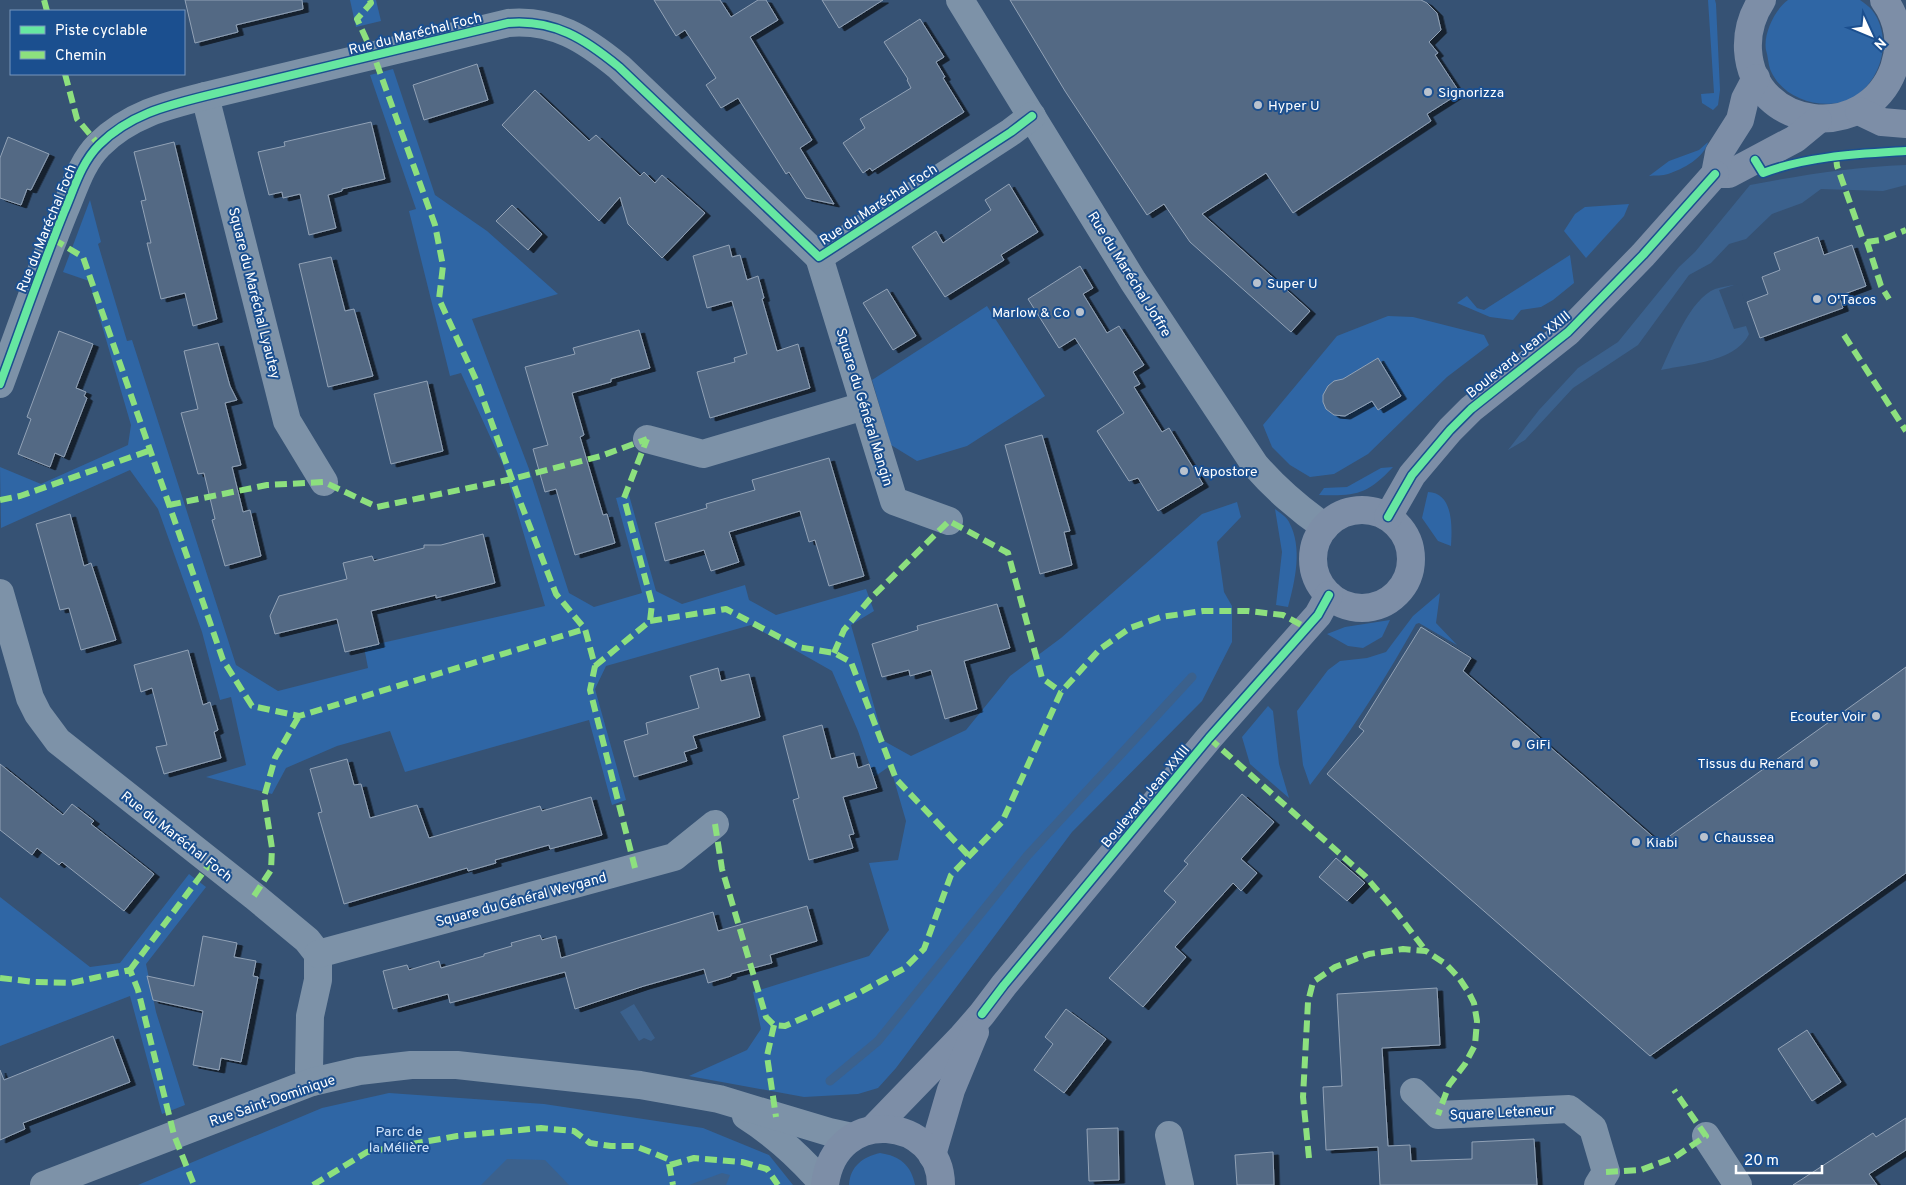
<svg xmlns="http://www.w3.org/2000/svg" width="1906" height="1185" font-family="Overpass,sans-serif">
  <defs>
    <filter id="shadow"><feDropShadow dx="5.5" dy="3" stdDeviation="0" flood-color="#0009"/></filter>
  </defs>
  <rect width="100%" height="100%" fill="#365274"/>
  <g fill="#2f66a5" fill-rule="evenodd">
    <polygon points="350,0 376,0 381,21 356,27"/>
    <polygon points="1708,0 1715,0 1716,4 1720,90 1718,105 1713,110 1702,103 1701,94 1714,93"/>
    <path d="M1788 0H1860C1864 3 1869 6 1872 10 1893 37 1882 80 1854 97 1826 113 1782 100 1770 69 1768 63 1768 56 1766 50 1763 34 1775 9 1788 0Z"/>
    <polygon points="393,69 435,195 487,231 558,294 472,319 529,469 569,593 594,607 642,593 616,498 629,495 656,591 682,604 745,585 749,600 776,615 866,589 874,611 851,625 884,741 911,756 966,730 1010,676 1061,638 1202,514 1237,502 1241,517 1217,542 1224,592 1232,606 1232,642 1202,701 1072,832 896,1068 878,1088 858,1094 804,1097 689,1076 747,1050 761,1029 753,992 869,956 889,930 869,863 898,860 906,821 890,766 874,777 858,731 832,671 751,625 606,666 595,689 626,800 612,805 589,720 405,772 390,731 337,746 286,768 272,794 206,777 246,765 231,697 220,700 202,632 158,509 130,470 1,528 0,467 41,484 128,445 131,425 89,281 63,272 90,200 101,242 98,244 127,341 132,340 236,665 278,691 368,668 364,647 545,606 504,467 461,373 450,376 409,211 416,209 370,75"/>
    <path d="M1708 142C1704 158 1683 169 1668 174 1663 176 1655 175 1649 176L1669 161 1699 150Z"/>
    <polygon points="1629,204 1624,216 1586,258 1564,231 1575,214 1585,207"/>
    <polygon points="1570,255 1574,283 1553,300 1541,307 1521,310 1513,320 1490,317 1457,303 1467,296 1477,308 1484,310"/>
    <polygon points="987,306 1045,396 967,446 917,461 891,445 872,380"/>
    <path d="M1388 316 1413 317 1484 335 1489 345 1447 377 1368 454 1334 474 1310 477 1290 465 1272 447 1263 425 1337 336ZM1378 358 1401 396 1378 410 1366 390C1358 406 1355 418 1334 415 1320 406 1321 391 1334 381L1351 383 1355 372Z"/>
    <path d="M1393 467C1367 495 1356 496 1319 495L1324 488 1347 487 1381 468Z"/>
    <path d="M1428 492C1454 493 1452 528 1451 546L1438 541 1422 518Z"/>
    <path d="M1275 509C1280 513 1287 517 1289 522 1303 548 1295 581 1288 607L1276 605 1282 552Z"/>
    <path d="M1440 593 1436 623 1457 645 1419 623 1416 624C1384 681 1350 734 1310 785L1303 765 1297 711 1328 670 1340 661 1367 658 1386 652 1413 616Z"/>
    <polygon points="1390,620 1382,637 1363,648 1348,646 1327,634 1345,627"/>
    <polygon points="1268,706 1273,711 1279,764 1289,798 1250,764 1242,737"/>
    <polygon points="189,874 206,887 146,964 156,1012 185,1105 162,1114 130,996 0,1046 0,897 90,967 120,963"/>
    <polygon points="389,1093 544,1104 703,1128 769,1155 793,1185 138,1185 322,1108"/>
    <path d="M880 1153C900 1156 911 1165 915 1185H849C850 1166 863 1157 880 1153Z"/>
  </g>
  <g fill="#3b618d">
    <path d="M1906 165V185L1883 191 1821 189 1802 203 1772 214 1746 239 1729 244 1711 263 1689 275 1638 345 1573 388 1525 440 1508 450 1539 410 1578 368 1618 342 1679 267 1695 252 1750 185C1803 175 1852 167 1906 165Z"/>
    <path d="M1734 285 1751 329C1741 362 1689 364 1661 370 1672 347 1690 299 1715 289 1721 287 1728 286 1734 285Z"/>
    <polygon points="634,1004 655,1038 651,1041 644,1038 639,1041 620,1012"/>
    <polygon points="507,1159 545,1160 569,1185 481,1185"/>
    <polygon points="722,1173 730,1175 726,1185 689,1185"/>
  </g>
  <polygon fill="#365274" points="1737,284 1742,293 1753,328 1750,337 1746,326 1734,329 1719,290"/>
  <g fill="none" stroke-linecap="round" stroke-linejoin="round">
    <polyline stroke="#3b618d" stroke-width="9" points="830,1081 878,1041 1027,856 1192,677"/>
  </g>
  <g fill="#526984" stroke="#92a2b6" filter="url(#shadow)">
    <polygon points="185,0 302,0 303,9 236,25 238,32 195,43"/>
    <polygon points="654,0 720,0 731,17 758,0 766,0 778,20 750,37 812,140 800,148 834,204 806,198 789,172 786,174 738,98 721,108 706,85 716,78 685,30 676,36"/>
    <polygon points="822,0 883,0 839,28"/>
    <polygon points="1010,0 1421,0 1427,3 1437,13 1441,30 1429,42 1438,53 1435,55 1460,93 1427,114 1431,121 1293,213 1266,173 1202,214 1310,311 1291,332 1190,242 1164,204 1147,215 1065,91"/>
    <polygon points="920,19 944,57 936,62 945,77 943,78 964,112 872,171 870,168 863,173 843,143 865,128 860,119 911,88 907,80 908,79 884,42"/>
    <polygon points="477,64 488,100 424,120 413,85"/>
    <polygon points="535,90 589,141 596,135 640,176 644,172 655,183 662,175 705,213 662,258 628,224 620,197 599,221 502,125"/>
    <polygon points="371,122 385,179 342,189 342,191 328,195 336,228 309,235 300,194 283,198 282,192 269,195 258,152 285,146 284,142"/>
    <polygon points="8,137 49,154 31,190 27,189 21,205 0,198 0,158"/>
    <polygon points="174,142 217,319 193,326 185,293 161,299 147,243 151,243 141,201 146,200 134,152"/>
    <polygon points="1009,184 1038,232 1001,255 1004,260 945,297 912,247 936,231 943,243 991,210 985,200"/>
    <polygon points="512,205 542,234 528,250 496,221"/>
    <polygon points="1818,237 1824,255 1852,245 1866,286 1839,296 1843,308 1760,338 1747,302 1768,294 1762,277 1780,270 1774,253"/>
    <polygon points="729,245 732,257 740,255 747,280 758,276 764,298 762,299 777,351 798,344 810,388 710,418 697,372 735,362 734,358 747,354 732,301 707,308 693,256"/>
    <polygon points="331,257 345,311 354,309 373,376 328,387 299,264"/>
    <polygon points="1080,266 1093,288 1083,294 1107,333 1119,326 1144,365 1133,372 1140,384 1134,387 1162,432 1169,428 1203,484 1158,511 1138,478 1129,481 1097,431 1124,413 1075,338 1059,348 1028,299"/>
    <polygon points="887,289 916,336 893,350 863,303"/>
    <polygon points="639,330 650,368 611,379 611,382 572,393 584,435 580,437 603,515 607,514 615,543 575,555 556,489 545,492 533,449 548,445 525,367 575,354 573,348"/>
    <polygon points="59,331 93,344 76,388 86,392 84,396 87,398 64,457 55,453 50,467 18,454 31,419 27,417"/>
    <polygon points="218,343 230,386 237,400 225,403 241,465 232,467 243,512 250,510 261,556 225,566 212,520 215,519 204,473 198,474 181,413 198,409 184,351"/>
    <polygon points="1378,358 1401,396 1378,410 1372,401 1345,416 1334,415 1326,409 1323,402 1323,395 1328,386 1334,381 1343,379"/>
    <polygon points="427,381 443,451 391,464 374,394"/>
    <polygon points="1042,435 1070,531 1064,532 1072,565 1040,574 1005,445"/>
    <polygon points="829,458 864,576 829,586 815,540 809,542 800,511 729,532 739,562 711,571 704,550 665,561 655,523 707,508 706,504 755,490 752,480"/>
    <polygon points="70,514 84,566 91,563 116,640 81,650 69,608 60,610 36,524"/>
    <polygon points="483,534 495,583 436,598 436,595 371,611 379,644 345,652 337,619 275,634 270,616 279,596 347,579 343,563 372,556 374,561 424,548 424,545 441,545"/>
    <polygon points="997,604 1010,648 964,661 977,709 945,719 931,670 910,676 909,670 882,677 872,644 918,630 917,626"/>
    <polygon points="1421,627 1471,658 1463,671 1660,843 1906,667 1906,873 1650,1056 1327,774 1364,731 1359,727"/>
    <polygon points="188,650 203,705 210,702 218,730 214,732 221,758 164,774 156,747 167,745 152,688 141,692 134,665"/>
    <polygon points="718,668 721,681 749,674 760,717 693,736 697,748 684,752 687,761 634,777 624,741 648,734 646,723 699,708 690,676"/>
    <polygon points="822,725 831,759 854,753 858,768 869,764 877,788 843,797 854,834 849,835 853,848 809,860 793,800 799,798 783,736"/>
    <polygon points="347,759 354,785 361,784 370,818 417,805 429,838 540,806 542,811 591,797 602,835 550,849 549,845 495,860 496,863 468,871 467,868 344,904 318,813 322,812 310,769"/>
    <polygon points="0,764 63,815 72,804 94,821 91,824 154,874 124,911 62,862 59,865 37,848 32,855 0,830"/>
    <polygon points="1242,794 1274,822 1241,859 1257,873 1241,891 1233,883 1175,947 1186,957 1143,1007 1109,978 1176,902 1164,891 1188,864 1184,861"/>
    <polygon points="1336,858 1365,883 1347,901 1319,877"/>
    <polygon points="807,906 817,941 770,955 772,963 731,974 731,976 708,983 704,969 644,986 575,1009 565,972 450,1003 448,994 393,1009 383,971 407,965 409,970 439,961 441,968 484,956 484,954 512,946 511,943 540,935 542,940 556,936 561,958 713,912 718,931"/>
    <polygon points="203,936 237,943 234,957 256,961 253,976 258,977 241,1062 221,1058 219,1070 193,1065 203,1011 153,1000 147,976 194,986"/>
    <polygon points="1437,988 1440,1045 1382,1048 1388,1146 1410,1145 1411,1161 1472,1159 1472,1142 1534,1139 1537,1185 1380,1185 1378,1147 1326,1150 1323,1087 1342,1086 1337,994"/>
    <polygon points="1066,1009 1106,1039 1064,1093 1034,1070 1053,1044 1045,1037"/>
    <polygon points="1807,1030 1841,1082 1812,1101 1778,1049"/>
    <polygon points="113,1036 130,1082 23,1123 25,1129 0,1140 0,1070 4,1080"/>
    <polygon points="1906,1118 1906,1150 1869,1174 1877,1185 1793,1185 1873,1133 1876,1137"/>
    <polygon points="1118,1128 1119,1180 1089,1181 1087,1129"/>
    <polygon points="1273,1152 1274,1185 1237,1185 1235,1155"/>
  </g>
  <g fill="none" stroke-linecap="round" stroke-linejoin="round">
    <g stroke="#7d92a8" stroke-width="28">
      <path d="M960 0 1133 281 1255 465C1276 489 1299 509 1325 527"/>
      <polyline points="205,96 287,421 324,482"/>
      <polyline points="819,257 894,501 949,521"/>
      <path d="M0 384C21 327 41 269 64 212 74 189 81 163 99 145 129 115 165 106 205 96L508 23C554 19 585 39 619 67L819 257 1011 132 1032 116"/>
      <polyline points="647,439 703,454 864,406"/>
      <polyline points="0,593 30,698 38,714 58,741 254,896 307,940 318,954 318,980 310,1016 309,1070 312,1082"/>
      <polyline points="318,954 674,857 715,824"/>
      <polyline points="1414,1092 1438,1115 1569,1109 1593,1128 1606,1172 1598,1185"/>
      <path d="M746 1116C776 1135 801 1158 824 1185"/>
      <polyline points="1169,1135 1180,1185"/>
      <polyline points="1706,1136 1738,1185"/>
      <polyline points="44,1185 312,1082 359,1071 411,1065 457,1065 640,1085 719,1099 829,1132 852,1137"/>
    </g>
    <g stroke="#7d8ea7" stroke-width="28">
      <path d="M1762 0C1752 15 1747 32 1748 50 1753 131 1867 144 1894 68 1902 45 1899 20 1884 0"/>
      <polyline points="1859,111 1882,122 1906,124"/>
      <polyline points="1715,174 1729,174 1795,139 1818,120"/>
      <polyline points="1715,174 1719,153 1740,120 1745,99 1756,78"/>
      <circle cx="1362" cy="559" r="49"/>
      <polyline points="1388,517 1412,475 1450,430 1471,409 1568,332 1643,255 1715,174"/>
      <polyline points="873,1129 962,1037 982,1014 1004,985 1209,738 1318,615 1329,595"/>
      <polyline points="932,1155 951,1090 975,1032"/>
      <path d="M825 1185C835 1104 941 1117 941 1185"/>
    </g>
    <g stroke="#8de07e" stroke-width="6" stroke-dasharray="12 6" stroke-linecap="butt">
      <polyline points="44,0 47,11"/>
      <polyline points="370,0 371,3 357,19 374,56 435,225 443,266 439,299 477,382 518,496 556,594 585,629 595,666 590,690 635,868"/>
      <polyline points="65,74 77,119 99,145"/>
      <polyline points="1836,157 1837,166 1862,237 1867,242 1881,286 1889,299"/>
      <polyline points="53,239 83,257 223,660 252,706 299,716 585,629"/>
      <polyline points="1867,242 1881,240 1906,230"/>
      <polyline points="1844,335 1906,431"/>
      <polyline points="0,500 20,496 151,450"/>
      <polyline points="169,505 267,485 324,482 377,507 512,479 601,456 647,439"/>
      <polyline points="650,621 726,609 798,647 834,653 851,662 896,779 969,856"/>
      <polyline points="834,653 844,630 870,599 949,521 1008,553 1042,678 1061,692"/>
      <polyline points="595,666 650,621 652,604 624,498 647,439"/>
      <polyline points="1209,738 1365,876 1396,912 1426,951"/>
      <polyline points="715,824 722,869 766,1017 774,1025 785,1026 855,995 905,968 924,949 951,875 1002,822 1061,692 1100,649 1130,628 1161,617 1203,611 1248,611 1283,615 1307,628"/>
      <polyline points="254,896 271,870 272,848 264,797 275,758 299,716"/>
      <polyline points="130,970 211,862"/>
      <polyline points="0,978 35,982 71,983 130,970 138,990 174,1135 194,1185"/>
      <polyline points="774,1025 767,1056 776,1117"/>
      <polyline points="1309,1158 1303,1097 1308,1002 1313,982 1335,967 1369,954 1403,949 1426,951 1447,965 1459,978 1469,993 1474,1003 1477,1021 1475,1045 1465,1064 1449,1085 1438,1115"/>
      <polyline points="670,1165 694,1158 742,1162 767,1169 778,1185"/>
      <polyline points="1606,1172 1641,1170 1675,1157 1706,1136 1674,1090"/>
      <polyline points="313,1185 367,1152 457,1136 541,1128 574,1131 590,1143 611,1146 635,1146 668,1159 673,1185"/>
    </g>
    <g stroke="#1b4f8f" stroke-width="11">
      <g id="cycleway">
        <path d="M1755 160 1763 173C1808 156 1858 154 1906 151"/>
        <path d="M0 384C21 327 41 269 64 212 74 189 81 163 99 145 129 115 165 106 205 96L508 23C554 19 585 39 619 67L819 257 1011 132 1032 116"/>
        <polyline points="1388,517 1412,475 1450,430 1471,409 1568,332 1643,255 1715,174"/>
        <polyline points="982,1014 1004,985 1209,738 1318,615 1329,595"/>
      </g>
    </g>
    <use href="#cycleway" stroke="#66e7a1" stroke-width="8"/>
  </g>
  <g fill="#b9c2ce" stroke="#1b4f8f" stroke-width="2">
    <circle cx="1428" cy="92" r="5"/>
    <circle cx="1258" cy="105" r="5"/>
    <circle cx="1257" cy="283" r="5"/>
    <circle cx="1817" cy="299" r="5"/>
    <circle cx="1080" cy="312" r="5"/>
    <circle cx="1184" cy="471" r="5"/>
    <circle cx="1876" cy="716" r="5"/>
    <circle cx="1516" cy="744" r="5"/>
    <circle cx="1814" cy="763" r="5"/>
    <circle cx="1704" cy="837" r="5"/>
    <circle cx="1636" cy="842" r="5"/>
  </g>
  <g text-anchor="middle" stroke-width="4" stroke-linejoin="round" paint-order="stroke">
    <g font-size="14" fill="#fff" stroke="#1b4f8f">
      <text transform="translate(415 33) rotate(-14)" y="5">Rue du Maréchal Foch</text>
      <text transform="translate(878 204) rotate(-33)" y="5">Rue du Maréchal Foch</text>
      <text transform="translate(46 228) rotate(-68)" y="5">Rue du Maréchal Foch</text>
      <text transform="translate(1130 274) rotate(58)" y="5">Rue du Maréchal Joffre</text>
      <text transform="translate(255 293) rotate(76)" y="5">Square du Maréchal Lyautey</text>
      <text transform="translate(1518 354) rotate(-39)" y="5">Boulevard Jean XXIII</text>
      <text transform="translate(865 407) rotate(73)" y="5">Square du Général Mangin</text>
      <text transform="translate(1145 796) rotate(-50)" y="5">Boulevard Jean XXIII</text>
      <text transform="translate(177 836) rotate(38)" y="5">Rue du Maréchal Foch</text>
      <text transform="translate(521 899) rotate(-15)" y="5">Square du Général Weygand</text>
      <text transform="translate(272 1100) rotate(-19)" y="5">Rue Saint-Dominique</text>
      <text transform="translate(1502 1112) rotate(-3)" y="5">Square Leteneur</text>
    </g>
    <g font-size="14" fill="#fff" stroke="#1b4f8f" text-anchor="start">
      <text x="1438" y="97">Signorizza</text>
      <text x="1268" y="110">Hyper U</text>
      <text x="1267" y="288">Super U</text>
      <text x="1827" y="304">O'Tacos</text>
      <text x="1070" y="317" text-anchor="end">Marlow &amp; Co</text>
      <text x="1194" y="476">Vapostore</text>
      <text x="1866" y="721" text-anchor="end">Ecouter Voir</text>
      <text x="1526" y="749">GiFi</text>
      <text x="1804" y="768" text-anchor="end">Tissus du Renard</text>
      <text x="1714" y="842">Chaussea</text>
      <text x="1646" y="847">Kiabi</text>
    </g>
    <g font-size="14" fill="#cfe3fa" stroke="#1b4f8f">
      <text x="399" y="1136">Parc de<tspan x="399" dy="16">la Mélière</tspan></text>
    </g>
  </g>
  <rect x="10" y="10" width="175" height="65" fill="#1b4f8f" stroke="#7695bc"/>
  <rect x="20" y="26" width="25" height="8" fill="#66e7a1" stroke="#7695bc"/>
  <text x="55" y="35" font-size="15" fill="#ffffff">Piste cyclable</text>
  <rect x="20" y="51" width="25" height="8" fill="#8de07e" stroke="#7695bc"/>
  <text x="55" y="60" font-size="15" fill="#ffffff">Chemin</text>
  <g transform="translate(1871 35) rotate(134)" stroke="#1b4f8f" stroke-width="4" paint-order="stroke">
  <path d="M0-4L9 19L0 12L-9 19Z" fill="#ffffff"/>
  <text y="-8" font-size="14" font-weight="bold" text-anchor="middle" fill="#ffffff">N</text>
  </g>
  <path d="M1736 1165v8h86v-8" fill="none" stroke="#ffffff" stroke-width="2.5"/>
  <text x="1744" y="1165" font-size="15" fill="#ffffff" stroke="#1b4f8f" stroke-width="4" paint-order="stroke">20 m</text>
</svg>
